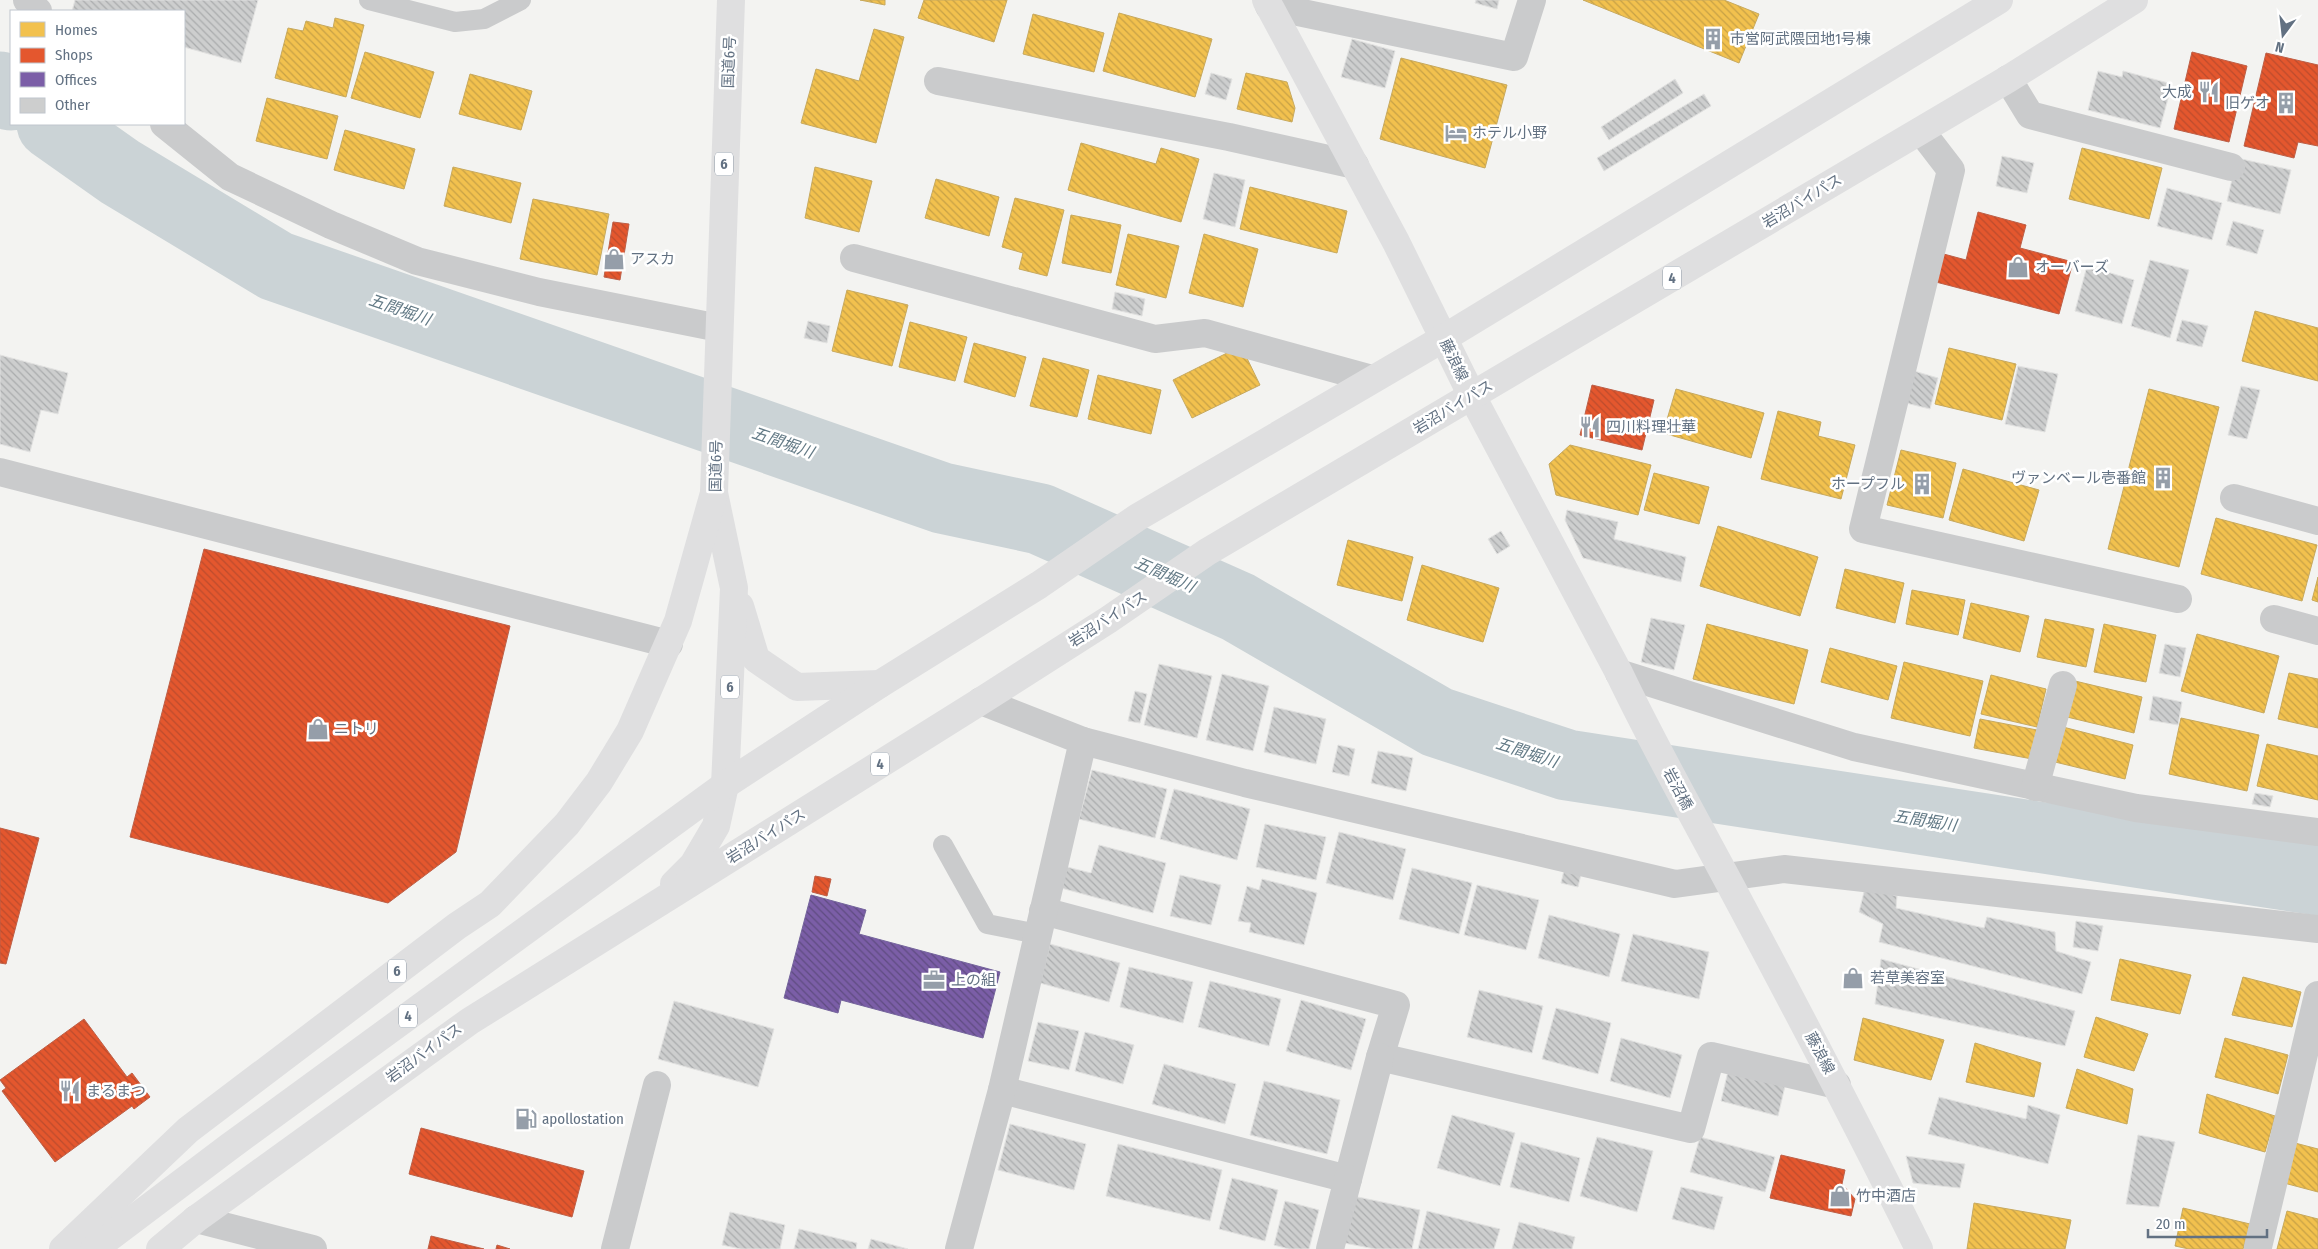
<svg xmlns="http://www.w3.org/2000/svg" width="2318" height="1249" font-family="'Fira Sans Condensed','Noto Sans JP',sans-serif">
  <defs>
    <pattern id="homes-back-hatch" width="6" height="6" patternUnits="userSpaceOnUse" patternTransform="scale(1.25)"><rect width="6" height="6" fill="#f2c14e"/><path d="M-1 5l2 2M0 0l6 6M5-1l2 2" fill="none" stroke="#c7a146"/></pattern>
    <pattern id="shops-back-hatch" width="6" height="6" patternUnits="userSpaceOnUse" patternTransform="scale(1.25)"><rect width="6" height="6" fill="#e4572e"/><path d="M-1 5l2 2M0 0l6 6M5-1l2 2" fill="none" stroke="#bc4c2d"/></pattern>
    <pattern id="offices-back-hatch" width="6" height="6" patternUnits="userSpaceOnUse" patternTransform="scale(1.25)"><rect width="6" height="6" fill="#7b5ea7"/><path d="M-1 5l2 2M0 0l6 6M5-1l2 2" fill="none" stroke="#5f4c81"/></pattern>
    <pattern id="building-back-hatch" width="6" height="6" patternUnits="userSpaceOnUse" patternTransform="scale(1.25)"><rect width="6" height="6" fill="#cdcece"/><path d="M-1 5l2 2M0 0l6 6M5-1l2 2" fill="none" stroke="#aaacad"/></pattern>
  </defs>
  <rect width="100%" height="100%" fill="#f3f3f1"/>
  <g fill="url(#homes-back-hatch)" stroke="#c7a95e">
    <polygon points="860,0 885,0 885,5"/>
    <polygon points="924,0 1007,0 994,42 918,18"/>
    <polygon points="1583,0 1724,0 1759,14 1739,63"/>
    <polygon points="1119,13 1212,39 1195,97 1103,71"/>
    <polygon points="1033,14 1104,33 1094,72 1023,54"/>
    <polygon points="335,18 364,25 346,97 275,78 288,28 303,31 306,21 333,28"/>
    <polygon points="874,29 904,37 876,143 801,123 816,69 859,81"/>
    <polygon points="365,52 434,72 420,118 351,98"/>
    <polygon points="1401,58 1507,85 1485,168 1380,139"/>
    <polygon points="1246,73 1287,82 1295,108 1292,122 1237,109"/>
    <polygon points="470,74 532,91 521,130 459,114"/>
    <polygon points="267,98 338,116 327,159 256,141"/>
    <polygon points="345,130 415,149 404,189 334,170"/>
    <polygon points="1081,143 1156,164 1161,148 1199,159 1181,222 1068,190"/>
    <polygon points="2082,148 2162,168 2149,219 2069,199"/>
    <polygon points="453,167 521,183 511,223 444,206"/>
    <polygon points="815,167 872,181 859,232 805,218"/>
    <polygon points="936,179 999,197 989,236 925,218"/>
    <polygon points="1250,187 1347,211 1337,253 1240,229"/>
    <polygon points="1015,198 1064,210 1047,276 1019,269 1023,253 1002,247"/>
    <polygon points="533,199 609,214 597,275 520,259"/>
    <polygon points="1071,215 1121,225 1111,273 1062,263"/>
    <polygon points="1128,234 1179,246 1166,298 1116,285"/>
    <polygon points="1204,234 1258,249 1243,307 1189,293"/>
    <polygon points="847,290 908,305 892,366 832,351"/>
    <polygon points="2255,311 2318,328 2318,381 2242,361"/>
    <polygon points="910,322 967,337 955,381 899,367"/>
    <polygon points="974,343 1026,357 1015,397 964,382"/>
    <polygon points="1241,346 1260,385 1192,418 1173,380"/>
    <polygon points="1949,348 2016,364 2002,420 1935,404"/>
    <polygon points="1043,358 1089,370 1077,417 1030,406"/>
    <polygon points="1098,375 1161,390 1151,434 1088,419"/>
    <polygon points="1676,389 1764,413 1751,458 1663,433"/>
    <polygon points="2149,389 2219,407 2179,567 2108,549"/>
    <polygon points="1778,411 1821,422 1818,436 1855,445 1841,499 1761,479"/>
    <polygon points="1570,445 1651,465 1638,515 1556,495 1549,464"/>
    <polygon points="1901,450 1956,463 1943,518 1887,505"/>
    <polygon points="1963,469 2039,490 2024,541 1949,520"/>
    <polygon points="1654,473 1709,487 1699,524 1644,510"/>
    <polygon points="2216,518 2317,545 2302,601 2201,574"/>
    <polygon points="1718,526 1818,557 1800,616 1700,586"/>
    <polygon points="1348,540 1413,557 1402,601 1337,585"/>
    <polygon points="1422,565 1499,588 1483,642 1407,620"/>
    <polygon points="1845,569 1904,583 1895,623 1836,608"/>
    <polygon points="2318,577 2318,602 2312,600"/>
    <polygon points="1912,590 1965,600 1958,635 1906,624"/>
    <polygon points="1971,603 2029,616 2020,652 1963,638"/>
    <polygon points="2045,619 2094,629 2086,667 2037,657"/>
    <polygon points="1707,624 1808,650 1794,704 1693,679"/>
    <polygon points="2104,624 2156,635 2146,682 2094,672"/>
    <polygon points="2197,634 2279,656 2264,713 2181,691"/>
    <polygon points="1830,648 1897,666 1888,700 1821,682"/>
    <polygon points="1904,662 1983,681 1970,736 1891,718"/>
    <polygon points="2289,673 2318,679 2318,728 2278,719"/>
    <polygon points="1991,675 2046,689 2037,727 1981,714"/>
    <polygon points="2075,681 2142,697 2134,733 2067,717"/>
    <polygon points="2181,718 2259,735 2247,791 2169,774"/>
    <polygon points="1980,719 2037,730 2032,759 1974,748"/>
    <polygon points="2063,727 2133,745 2125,779 2055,762"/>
    <polygon points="2267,744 2318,756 2318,800 2257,786"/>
    <polygon points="2120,959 2191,975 2180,1014 2111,1000"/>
    <polygon points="2243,977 2301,992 2292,1027 2232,1015"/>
    <polygon points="2096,1017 2148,1034 2134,1071 2084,1057"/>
    <polygon points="1863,1018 1944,1040 1931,1080 1854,1060"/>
    <polygon points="2225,1038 2288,1055 2278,1094 2215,1077"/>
    <polygon points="1975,1043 2041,1063 2034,1097 1966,1082"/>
    <polygon points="2077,1069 2133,1089 2127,1124 2066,1108"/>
    <polygon points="2207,1094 2275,1116 2265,1152 2199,1133"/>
    <polygon points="2295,1143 2318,1149 2318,1192 2284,1183"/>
    <polygon points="1974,1203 2071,1220 2065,1249 1967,1249"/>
    <polygon points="2183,1208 2250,1224 2243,1249 2189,1249 2175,1246"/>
    <polygon points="2287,1211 2318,1219 2318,1249 2277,1249"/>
  </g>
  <g fill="url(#shops-back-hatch)" stroke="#bd5f47">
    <polygon points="2192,52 2247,66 2229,142 2174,129"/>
    <polygon points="2266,53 2318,65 2318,146 2298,142 2294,158 2244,146"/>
    <polygon points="1978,212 2026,225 2020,248 2073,262 2059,314 1932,281 1940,253 1966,260"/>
    <polygon points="613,222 629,224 620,280 604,277"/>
    <polygon points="1592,385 1654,400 1642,450 1580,435"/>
    <polygon points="204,549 510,626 456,852 388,903 130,837"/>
    <polygon points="0,828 39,838 6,964 0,963"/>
    <polygon points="815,876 831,879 827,896 812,892"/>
    <polygon points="84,1019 127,1077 132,1073 150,1097 134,1109 132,1106 55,1162 2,1091 6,1088 0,1080"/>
    <polygon points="421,1128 584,1171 572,1217 409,1174"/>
    <polygon points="1781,1155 1845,1170 1842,1184 1855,1199 1851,1216 1770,1198"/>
    <polygon points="431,1236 484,1249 428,1249"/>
    <polygon points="497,1245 510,1249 496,1249"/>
  </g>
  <polygon fill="url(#offices-back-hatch)" stroke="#74649c" points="811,895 866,910 859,934 1000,972 983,1038 841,1000 838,1013 784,998"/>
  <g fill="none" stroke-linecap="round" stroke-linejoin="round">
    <g stroke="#cbd3d6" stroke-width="71">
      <polyline points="0,87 11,95"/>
      <polyline points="52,124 120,172 276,266 942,498 1040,519 1238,607 1437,722 1567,765 2318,880"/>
    </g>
  </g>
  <g fill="url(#building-back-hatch)" stroke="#e2e2e1">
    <polygon points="75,0 258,0 241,63 184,47 184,11 72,11"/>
    <polygon points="1476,0 1499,0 1497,9 1475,3"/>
    <polygon points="1352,39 1395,51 1385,88 1341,77"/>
    <polygon points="2098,71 2122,77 2123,71 2172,84 2160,128 2088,110"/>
    <polygon points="1211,73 1232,79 1226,100 1205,94"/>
    <polygon points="1675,79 1683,93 1609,140 1601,127"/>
    <polygon points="1704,94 1711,106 1604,171 1597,158"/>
    <polygon points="2002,156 2034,163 2027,193 1996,186"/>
    <polygon points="2237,158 2291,170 2280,214 2227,201"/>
    <polygon points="1214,173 1245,180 1235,227 1203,219"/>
    <polygon points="2167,188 2222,203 2212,240 2157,226"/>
    <polygon points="2233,221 2264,230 2257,254 2226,245"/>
    <polygon points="2150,260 2189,270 2170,338 2131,326"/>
    <polygon points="2087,266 2134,280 2122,324 2075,311"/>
    <polygon points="1115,292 1145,299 1142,316 1112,309"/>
    <polygon points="2182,320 2208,326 2202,347 2176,341"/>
    <polygon points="808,321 830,326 827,343 804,338"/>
    <polygon points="0,355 68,373 58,414 41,410 30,452 0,444"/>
    <polygon points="2018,366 2058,374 2045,432 2005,424"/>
    <polygon points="1914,371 1938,378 1930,409 1906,403"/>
    <polygon points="2241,386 2260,390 2247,439 2228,435"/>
    <polygon points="1567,510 1618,522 1614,539 1686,557 1681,582 1583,558 1565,520"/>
    <polygon points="1501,531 1510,546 1497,554 1488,539"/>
    <polygon points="1651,618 1685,625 1674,670 1641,662"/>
    <polygon points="2165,644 2186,648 2180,677 2159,673"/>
    <polygon points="1159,664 1212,676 1197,738 1144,725"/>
    <polygon points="1222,674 1269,686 1253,751 1206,740"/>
    <polygon points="1135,691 1147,694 1140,723 1128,721"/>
    <polygon points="2153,696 2182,702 2178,725 2149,720"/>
    <polygon points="1274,707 1326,719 1316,764 1264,752"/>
    <polygon points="1338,745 1355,749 1349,776 1332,772"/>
    <polygon points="1378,751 1413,758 1406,791 1371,783"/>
    <polygon points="1092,770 1167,789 1155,838 1079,819"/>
    <polygon points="1174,789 1250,809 1237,860 1160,839"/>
    <polygon points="2255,793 2273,796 2270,807 2252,804"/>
    <polygon points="1265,824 1326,837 1316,880 1256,867"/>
    <polygon points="1339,832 1406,849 1393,900 1326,883"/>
    <polygon points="1099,845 1166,863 1153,913 1061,888 1067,867 1091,873"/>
    <polygon points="1565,866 1582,870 1578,887 1561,883"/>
    <polygon points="1412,868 1472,883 1459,934 1399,919"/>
    <polygon points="1180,875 1221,885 1211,925 1170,916"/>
    <polygon points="1262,879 1317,893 1304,945 1249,932 1251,923 1238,921 1247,886 1259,890"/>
    <polygon points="1477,885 1539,900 1526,950 1464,935"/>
    <polygon points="1865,888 1897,896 1896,908 1984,928 1987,917 2055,932 2056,951 2091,962 2082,994 1879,942 1883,924 1859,912"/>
    <polygon points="1549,915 1620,934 1609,977 1538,958"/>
    <polygon points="2076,921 2103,926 2098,951 2073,947"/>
    <polygon points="1633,934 1709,952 1699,999 1621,981"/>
    <polygon points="1050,944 1120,963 1109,1002 1040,983"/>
    <polygon points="1881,959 2075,1011 2065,1046 1875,1004"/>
    <polygon points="1129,967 1193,982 1183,1023 1120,1007"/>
    <polygon points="1210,981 1281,999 1269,1046 1198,1027"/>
    <polygon points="1479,990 1543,1006 1532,1053 1467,1037"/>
    <polygon points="1301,1000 1366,1019 1351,1070 1286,1051"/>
    <polygon points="674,1001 774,1029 758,1087 658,1059"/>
    <polygon points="1556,1008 1611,1023 1598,1074 1542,1059"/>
    <polygon points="1038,1022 1079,1031 1069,1070 1028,1061"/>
    <polygon points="1085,1032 1134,1045 1123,1084 1075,1071"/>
    <polygon points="1621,1038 1682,1055 1670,1098 1610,1081"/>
    <polygon points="1164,1064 1236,1084 1225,1124 1152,1104"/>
    <polygon points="1729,1067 1786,1082 1778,1116 1721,1101"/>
    <polygon points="1264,1081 1340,1100 1327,1154 1250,1135"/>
    <polygon points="1939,1097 2026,1119 2028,1105 2060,1115 2048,1164 1928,1134"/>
    <polygon points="1452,1115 1515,1133 1500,1186 1437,1168"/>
    <polygon points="1010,1124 1086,1144 1074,1190 998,1170"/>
    <polygon points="2138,1135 2175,1142 2159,1207 2126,1204"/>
    <polygon points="1597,1137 1653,1151 1637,1212 1580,1196"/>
    <polygon points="1700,1137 1775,1157 1765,1192 1690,1172"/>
    <polygon points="1521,1142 1580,1158 1569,1202 1510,1187"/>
    <polygon points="1118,1144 1222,1170 1210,1221 1106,1196"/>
    <polygon points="1906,1156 1965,1164 1960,1188 1913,1183"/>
    <polygon points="1232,1178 1278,1190 1265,1241 1219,1229"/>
    <polygon points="1681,1187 1723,1197 1714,1230 1672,1219"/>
    <polygon points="1353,1196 1420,1210 1412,1249 1375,1249 1344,1243"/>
    <polygon points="1285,1201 1319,1210 1309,1249 1289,1249 1274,1245"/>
    <polygon points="1427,1211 1500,1229 1494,1249 1418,1249"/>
    <polygon points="730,1212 785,1225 780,1249 741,1249 722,1245"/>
    <polygon points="1519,1222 1575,1237 1572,1249 1512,1249"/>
    <polygon points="799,1229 857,1243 856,1249 794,1249"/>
    <polygon points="871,1239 908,1249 868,1249"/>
  </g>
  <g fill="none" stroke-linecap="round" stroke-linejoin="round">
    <g stroke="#cacbcc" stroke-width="20">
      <polyline points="369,0 455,22 484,19 521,0"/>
      <polyline points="943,845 987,924 1038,934"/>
    </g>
    <g stroke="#cacbcc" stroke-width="28">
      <polyline points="27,0 38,11"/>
      <polyline points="1269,6 1514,57 1532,0"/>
      <polyline points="2008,79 2030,115 2231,167"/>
      <polyline points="938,81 1229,137 1355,165"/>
      <polyline points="164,124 230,177 331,225 417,261 539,292 719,328"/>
      <polyline points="1921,131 1951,170 1863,529 2178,599"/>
      <polyline points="854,258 1155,339 1205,333 1372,379"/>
      <polyline points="0,472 669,644"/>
      <polyline points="2234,498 2318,521"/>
      <polyline points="2274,619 2318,631"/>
      <polyline points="1619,673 1854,747 2136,808 2318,832"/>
      <polyline points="1083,741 1245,783 1675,884 1784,869 2318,929"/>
      <polyline points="2035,787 2063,685"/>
      <polyline points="1043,911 1396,1005 1380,1057 1691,1129 1711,1056 1837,1085"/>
      <polyline points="1002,1090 1348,1179 1380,1057"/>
      <polyline points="196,1219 313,1249"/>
      <polyline points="2258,1247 2318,995"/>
      <polyline points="615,1249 657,1085"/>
      <polyline points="959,1249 1002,1090 1083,741 981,701"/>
      <polyline points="1330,1249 1348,1179"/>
    </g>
    <path stroke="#dfdfe0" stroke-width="28" d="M1266 0 1396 242 1472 396 1619 673C1657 753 1701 829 1742 907 1803 1021 1862 1134 1919 1249"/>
    <g stroke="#dfdfe0" stroke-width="28">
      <polyline points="740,606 756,659 797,687 880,684"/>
      <polyline points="674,884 693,865 716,826 725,785 734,588 714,493 731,0"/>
      <polyline points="63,1249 188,1130 457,926 490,904 567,824 599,782 630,731 678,621 714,493"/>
      <polyline points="94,1249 229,1147 725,785 880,684 1039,585 1138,517 1444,338 1999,0"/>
      <polyline points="160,1249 196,1219 470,1021 981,701 1108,620 1207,552 2008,79 2134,0"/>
    </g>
  </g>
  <defs>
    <g id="building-bare" transform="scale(1.725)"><path d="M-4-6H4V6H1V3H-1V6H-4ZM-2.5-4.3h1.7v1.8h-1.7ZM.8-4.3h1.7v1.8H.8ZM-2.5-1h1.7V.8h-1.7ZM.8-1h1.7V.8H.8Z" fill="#959ea9" stroke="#fff" stroke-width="2.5" paint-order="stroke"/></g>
    <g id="restaurant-bare" transform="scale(1.725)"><path d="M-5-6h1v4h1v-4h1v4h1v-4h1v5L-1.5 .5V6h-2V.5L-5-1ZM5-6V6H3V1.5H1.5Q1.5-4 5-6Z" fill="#959ea9" stroke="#fff" stroke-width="2.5" paint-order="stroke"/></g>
    <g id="hotel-bare" transform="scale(1.725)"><path d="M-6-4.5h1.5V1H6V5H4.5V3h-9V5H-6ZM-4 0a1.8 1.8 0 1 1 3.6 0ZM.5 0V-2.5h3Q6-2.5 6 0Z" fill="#959ea9" stroke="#fff" stroke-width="2.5" paint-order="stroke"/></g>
    <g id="shop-bare" transform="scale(1.725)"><path d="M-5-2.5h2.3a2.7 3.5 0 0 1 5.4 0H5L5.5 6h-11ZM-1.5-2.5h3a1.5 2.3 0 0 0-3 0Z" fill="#959ea9" stroke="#fff" stroke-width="2.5" paint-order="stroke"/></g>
    <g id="office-bare" transform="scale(1.725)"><path d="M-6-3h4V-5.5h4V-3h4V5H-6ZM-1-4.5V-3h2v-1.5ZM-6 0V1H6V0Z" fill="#959ea9" stroke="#fff" stroke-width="2.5" paint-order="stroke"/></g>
    <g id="fuel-bare" transform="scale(1.725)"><path d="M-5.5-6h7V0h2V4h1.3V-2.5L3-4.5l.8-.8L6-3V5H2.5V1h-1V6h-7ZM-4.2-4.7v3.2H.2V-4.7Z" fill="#959ea9" stroke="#fff" stroke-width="2.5" paint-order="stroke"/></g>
  </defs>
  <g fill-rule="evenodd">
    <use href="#building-bare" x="1713" y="39"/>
    <use href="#restaurant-bare" x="2209" y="92"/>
    <use href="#building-bare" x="2286" y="103"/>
    <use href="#hotel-bare" x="1456" y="133"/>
    <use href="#shop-bare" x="614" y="259"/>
    <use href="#shop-bare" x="2018" y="267"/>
    <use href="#restaurant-bare" x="1590" y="427"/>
    <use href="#building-bare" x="2163" y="478"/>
    <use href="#building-bare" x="1922" y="484"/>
    <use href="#shop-bare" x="318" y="729"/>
    <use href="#shop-bare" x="1853" y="978"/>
    <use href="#office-bare" x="934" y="980"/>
    <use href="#restaurant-bare" x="70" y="1091"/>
    <use href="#fuel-bare" x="526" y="1119"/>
    <use href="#shop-bare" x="1840" y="1196"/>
  </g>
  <g text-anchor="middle" stroke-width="5" stroke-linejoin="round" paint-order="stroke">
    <g fill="#fff" stroke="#919ca8" stroke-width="1">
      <rect x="715" y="152.5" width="18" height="23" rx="4"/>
      <rect x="1663" y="266.5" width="18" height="23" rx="4"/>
      <rect x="721" y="675.5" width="18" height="23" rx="4"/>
      <rect x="871" y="752.5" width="18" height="23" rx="4"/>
      <rect x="388" y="959.5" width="18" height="23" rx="4"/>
      <rect x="399" y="1004.5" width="18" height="23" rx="4"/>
    </g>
    <g font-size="14" font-weight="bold" fill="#627182">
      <text x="724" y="169">6</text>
      <text x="1672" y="283">4</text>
      <text x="730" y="692">6</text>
      <text x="880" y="769">4</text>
      <text x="397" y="976">6</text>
      <text x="408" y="1021">4</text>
    </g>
    <g font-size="15" fill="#627182" stroke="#fff" text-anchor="start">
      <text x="1730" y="44">市営阿武隈団地1号棟</text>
      <text x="2192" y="97" text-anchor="end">大成</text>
      <text x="2270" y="108" text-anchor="end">旧ゲオ</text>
      <text x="1472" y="138">ホテル小野</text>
      <text x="630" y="264">アスカ</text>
      <text x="2035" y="272">オーバーズ</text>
      <text x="1606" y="432">四川料理壮華</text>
      <text x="2146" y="483" text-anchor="end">ヴァンベール壱番館</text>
      <text x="1905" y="489" text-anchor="end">ホープフル</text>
      <text x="334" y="734">ニトリ</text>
      <text x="1870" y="983">若草美容室</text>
      <text x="951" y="985">上の組</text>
      <text x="86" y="1096">まるまつ</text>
      <text x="542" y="1124">apollostation</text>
      <text x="1856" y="1201">竹中酒店</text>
    </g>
    <g font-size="15" fill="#627182" stroke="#fff">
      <text transform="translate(729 62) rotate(-88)" y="5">国道6号</text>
      <text transform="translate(1802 201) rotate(-31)" y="5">岩沼バイパス</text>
      <text transform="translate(1454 360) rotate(64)" y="5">藤浪線</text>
      <text transform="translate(1453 407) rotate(-31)" y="5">岩沼バイパス</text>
      <text transform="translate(716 466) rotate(-89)" y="5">国道6号</text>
      <text transform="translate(1108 619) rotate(-33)" y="5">岩沼バイパス</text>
      <text transform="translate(1678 789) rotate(62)" y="5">岩沼橋</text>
      <text transform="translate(766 836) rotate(-32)" y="5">岩沼バイパス</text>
      <text transform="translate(424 1053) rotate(-36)" y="5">岩沼バイパス</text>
      <text transform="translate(1820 1053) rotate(62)" y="5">藤浪線</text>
    </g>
    <g font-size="16" font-style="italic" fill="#637a86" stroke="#fff">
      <text transform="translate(400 309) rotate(19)" y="6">五間堀川</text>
      <text transform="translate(783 442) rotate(19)" y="6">五間堀川</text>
      <text transform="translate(1165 574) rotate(24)" y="6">五間堀川</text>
      <text transform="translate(1527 752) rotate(18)" y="6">五間堀川</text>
      <text transform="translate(1925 820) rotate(9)" y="6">五間堀川</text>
    </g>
  </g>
  <rect x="10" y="10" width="175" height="115" fill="#ffffff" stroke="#c0c6cd"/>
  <rect x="20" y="22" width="25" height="15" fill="#f2c14e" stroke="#c0c6cd"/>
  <text x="55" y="35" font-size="15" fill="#627182">Homes</text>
  <rect x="20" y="48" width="25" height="15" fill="#e4572e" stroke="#c0c6cd"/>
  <text x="55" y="60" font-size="15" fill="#627182">Shops</text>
  <rect x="20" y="72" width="25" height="15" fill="#7b5ea7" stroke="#c0c6cd"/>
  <text x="55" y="85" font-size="15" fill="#627182">Offices</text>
  <rect x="20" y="98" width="25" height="15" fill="#cdcece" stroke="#c0c6cd"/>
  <text x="55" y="110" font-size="15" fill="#627182">Other</text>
  <g transform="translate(2283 35) rotate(195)" stroke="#ffffff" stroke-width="4" paint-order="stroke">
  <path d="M0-4L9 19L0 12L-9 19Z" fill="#627182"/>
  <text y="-8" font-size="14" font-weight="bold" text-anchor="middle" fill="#627182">N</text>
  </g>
  <path d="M2148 1229v8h119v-8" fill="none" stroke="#627182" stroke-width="2.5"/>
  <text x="2156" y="1229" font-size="15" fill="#627182" stroke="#ffffff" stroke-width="4" paint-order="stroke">20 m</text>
</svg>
